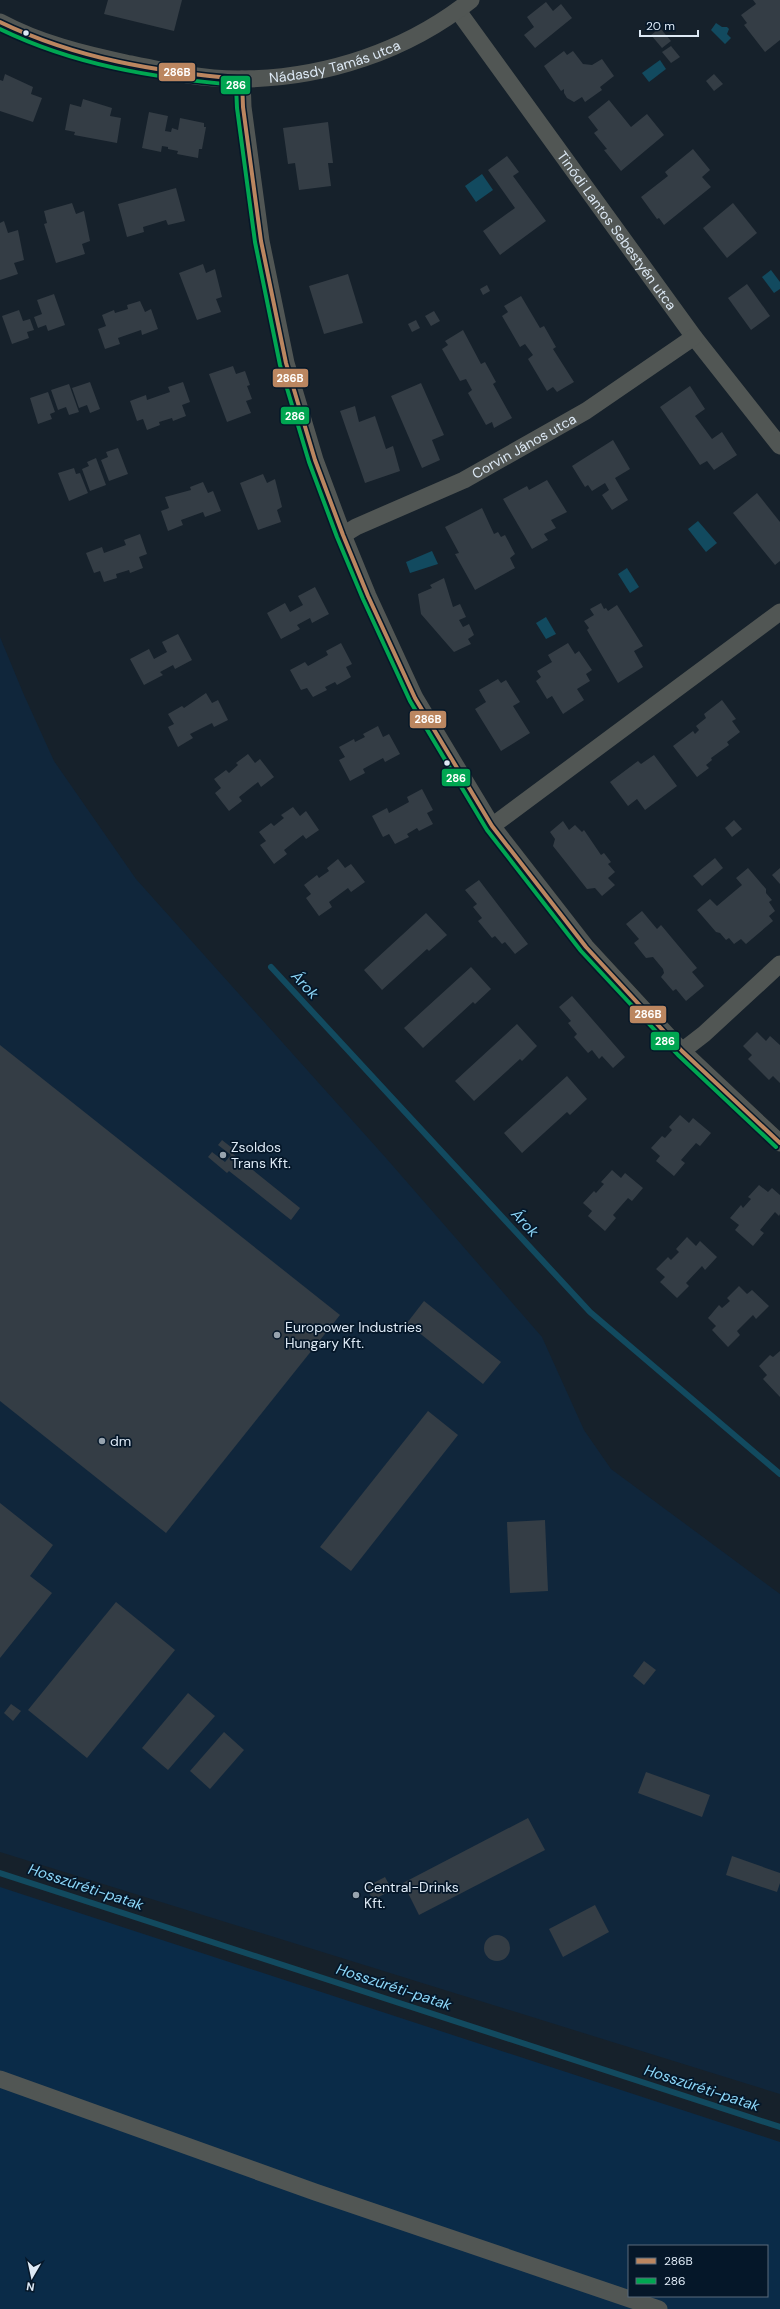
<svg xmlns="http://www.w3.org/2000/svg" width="780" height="2309" font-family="'DM Sans',sans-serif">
  <rect width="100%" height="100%" fill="#16212b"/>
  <polygon fill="#10263b" points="0,637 24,695 54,761 136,879 386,1158 542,1337 584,1430 611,1469 780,1594 780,2094 0,1852"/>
  <path fill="#0a2b48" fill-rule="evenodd" d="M0 1887 780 2142V2309H0ZM629 2246H767V2296H629Z"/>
  <g fill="#124a5f">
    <polygon points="716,23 722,27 727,27 729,29 727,34 731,38 725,44 711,30"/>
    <polygon points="660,60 666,69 649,82 642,73"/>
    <polygon points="482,174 493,190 476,202 465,186"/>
    <polygon points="771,270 780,282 780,289 774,293 762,277"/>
    <polygon points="698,521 717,543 706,552 688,529"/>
    <polygon points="432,551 438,564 410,573 406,562"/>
    <polygon points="627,568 639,587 630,593 618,574"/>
    <polygon points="546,617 556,634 546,639 536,623"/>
  </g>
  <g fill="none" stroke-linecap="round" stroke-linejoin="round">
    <g stroke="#124a5f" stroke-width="6">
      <polyline points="271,967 590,1312 780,1474"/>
      <polyline points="0,1873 780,2127"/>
    </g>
  </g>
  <g fill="#343d45">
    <polygon points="108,0 182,0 174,31 104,14"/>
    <polygon points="753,0 780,0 780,40 765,52 744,25 747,23 741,15 756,4"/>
    <polygon points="546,2 553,11 561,4 572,18 535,48 524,35 534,27 527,17"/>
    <polygon points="660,28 671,41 662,48 651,35"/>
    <polygon points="671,46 680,57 671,63 662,52"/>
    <polygon points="564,51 567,55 573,51 583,64 592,65 602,59 614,76 600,87 602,90 585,102 582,97 574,102 567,98 564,93 564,89 561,91 544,66"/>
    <polygon points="5,74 33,87 31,94 42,98 33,122 0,111 0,80 3,81"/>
    <polygon points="714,74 723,84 714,91 706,81"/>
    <polygon points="83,99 112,108 110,116 121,118 117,143 74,135 75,132 65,130 70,104 81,107"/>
    <polygon points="609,100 631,127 647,114 664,135 621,171 604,150 607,149 594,133 598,130 588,117"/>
    <polygon points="149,112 168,116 165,131 171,132 172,128 178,130 180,118 204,123 204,127 206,127 202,149 199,149 198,158 177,154 178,151 168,149 168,147 162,146 161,152 142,148"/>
    <polygon points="328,122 333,163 328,163 331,186 299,190 295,163 288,164 283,128"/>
    <polygon points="693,149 710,170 702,177 711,187 664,225 659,218 657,219 641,197 668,176 665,172"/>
    <polygon points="507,156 519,172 513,176 546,221 500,255 483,231 515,208 488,170"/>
    <polygon points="176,188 185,221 168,225 166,220 143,227 144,232 127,237 118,204"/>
    <polygon points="72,203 76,214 84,211 90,241 82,244 85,254 56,263 44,224 47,223 44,211"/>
    <polygon points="733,203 757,233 727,258 703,228"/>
    <polygon points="4,221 8,233 18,230 24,260 14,263 18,274 0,280 0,223"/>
    <polygon points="203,264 206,273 215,269 222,297 216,299 221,312 197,320 179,273"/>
    <polygon points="348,274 363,323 324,334 309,286"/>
    <polygon points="747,284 770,316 751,330 728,298"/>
    <polygon points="487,285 490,291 483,295 480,289"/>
    <polygon points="54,294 65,325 48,331 46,325 38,328 34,317 42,314 37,300"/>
    <polygon points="521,296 540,328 544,326 556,347 553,349 574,382 557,392 553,387 547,391 528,359 533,355 525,344 520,347 502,316 508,312 504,306"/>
    <polygon points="140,301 145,312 151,309 158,329 142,335 141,330 118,338 120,344 105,349 98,329 106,326 102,315 114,310 115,313 128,309 127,305"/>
    <polygon points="19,310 23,321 30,319 34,330 27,332 29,338 12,344 2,316"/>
    <polygon points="434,311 440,321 431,326 425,316"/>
    <polygon points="416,320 420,328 412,332 408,324"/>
    <polygon points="463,330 481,364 485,362 496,382 493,384 512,418 494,428 492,422 486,425 468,393 472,390 466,379 460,381 442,349 448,345 445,341"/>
    <polygon points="233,366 236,374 245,371 250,385 247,386 252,399 246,401 251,413 227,422 209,374"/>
    <polygon points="90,382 100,409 90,413 87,405 79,408 72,388"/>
    <polygon points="183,382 190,402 182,405 186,416 173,421 172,418 159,422 160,425 147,430 143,419 137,421 130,401 146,395 147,400 170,392 168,387"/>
    <polygon points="421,383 444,435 432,440 440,460 422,468 391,396"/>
    <polygon points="69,384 79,412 69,415 66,407 58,410 51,390"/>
    <polygon points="690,386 705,409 695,416 712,439 722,432 737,455 714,470 707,461 700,465 660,407"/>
    <polygon points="48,392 55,412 50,414 52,419 38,424 30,398"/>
    <polygon points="355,406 359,422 375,416 386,449 393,446 400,471 365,483 340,411"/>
    <polygon points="613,440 630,469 615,478 628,500 612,510 602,495 609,490 605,483 592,491 588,485 585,487 572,466"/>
    <polygon points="118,448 128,474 109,481 101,460 108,457 106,452"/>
    <polygon points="96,458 106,485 90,491 82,469 89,466 87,462"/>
    <polygon points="74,468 76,474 80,473 88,493 69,501 58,473"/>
    <polygon points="263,474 267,483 275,479 282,507 277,510 281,522 258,530 240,483"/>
    <polygon points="547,480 567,512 551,520 556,528 544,534 548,540 532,549 503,499 527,486 529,490"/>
    <polygon points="203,482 208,493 213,491 221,511 205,517 203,512 181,520 183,525 168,531 161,511 169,508 165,497 191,490 190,487"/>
    <polygon points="757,493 780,522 780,561 775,565 733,513"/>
    <polygon points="482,508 494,534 498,532 501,537 505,535 515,554 510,558 515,568 475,590 455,554 459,553 445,527"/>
    <polygon points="140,534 147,554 139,557 143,568 130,573 129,570 116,574 117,578 104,582 100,571 94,573 86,553 102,547 104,553 126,545 124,540"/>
    <polygon points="444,578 453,607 460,604 466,617 459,620 463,627 469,624 474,635 468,639 471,644 454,652 421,614 418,594 432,588 430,585"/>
    <polygon points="315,587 329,614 312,623 310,618 297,625 300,629 281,639 267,613 285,603 290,612 303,605 298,596"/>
    <polygon points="601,603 604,609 606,608 608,611 617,605 643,646 634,651 643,667 618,683 587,630 589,628 584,621 594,615 590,609"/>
    <polygon points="178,634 192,660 175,669 173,665 160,672 163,675 144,685 130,659 149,649 154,659 167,652 162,642"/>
    <polygon points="341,643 352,664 346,667 351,677 337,685 335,682 325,687 327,690 313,697 307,688 301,690 290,670 305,662 308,666 328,655 326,651"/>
    <polygon points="568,643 575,654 579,651 592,670 586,674 590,681 577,689 584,700 563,714 552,696 547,699 536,681 541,677 537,671 552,662 548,655"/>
    <polygon points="498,679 501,683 506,680 520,702 513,706 530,733 501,751 475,709 486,702 479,690"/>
    <polygon points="206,693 212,703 218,700 228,720 214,727 212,723 190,734 193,738 178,747 168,727 174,724 168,714 182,706 184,708"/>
    <polygon points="722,700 736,719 732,721 740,732 727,742 729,745 711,758 712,760 706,765 709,768 697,777 673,746 693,731 695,734 699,730 696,726 706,718 704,714"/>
    <polygon points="378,726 383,737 389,734 400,754 385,762 383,758 363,769 365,773 350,781 339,760 345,757 339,747 354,739 355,742 365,737 363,734"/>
    <polygon points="248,754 255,763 260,759 274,777 261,787 258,782 239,797 242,801 229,811 215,793 221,788 214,779 226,770 229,773 238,765 236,763"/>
    <polygon points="654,755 677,786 645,810 637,799 628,806 610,782 638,761 641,764"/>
    <polygon points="422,789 433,810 427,813 433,824 419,831 417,828 407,834 409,837 395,844 389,834 383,837 372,816 387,808 389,813 409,802 407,797"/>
    <polygon points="293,807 300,816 306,811 319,830 306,839 303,835 284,850 287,854 274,864 260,845 266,841 259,832 271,823 274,826 284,818 281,815"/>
    <polygon points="734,820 742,829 732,837 725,828"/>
    <polygon points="563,821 569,830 575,825 582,832 584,830 601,855 604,853 611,862 608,864 615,872 608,878 615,885 602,896 595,888 587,889 553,846 555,839 550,832"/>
    <polygon points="715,858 723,868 702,886 693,876"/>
    <polygon points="338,859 345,868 351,864 365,882 351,892 348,888 329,902 332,907 319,916 306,898 311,894 304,885 317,875 319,878 329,871 327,868"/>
    <polygon points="748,868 766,889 766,893 772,900 769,902 775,911 769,916 773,921 746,944 741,939 734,944 729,938 726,940 720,933 716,932 697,910 710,899 717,906 742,885 736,878"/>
    <polygon points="780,868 780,884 772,875"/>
    <polygon points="479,880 528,944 515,954 505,942 502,944 495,936 492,938 478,921 482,918 473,907 477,904 465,890"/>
    <polygon points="642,911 657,929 661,925 697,968 692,972 704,986 686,1001 676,989 673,991 661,977 664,973 663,969 653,957 646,958 634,943 639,939 626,924"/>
    <polygon points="426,913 447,935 429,951 427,949 382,990 364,970"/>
    <polygon points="471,967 491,989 475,1004 473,1002 423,1048 404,1028"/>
    <polygon points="572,996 625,1057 613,1068 602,1056 599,1059 592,1050 588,1053 574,1037 577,1034 568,1023 571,1021 559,1007"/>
    <polygon points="517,1024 537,1046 522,1061 520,1059 474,1101 455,1081"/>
    <polygon points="757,1032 766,1041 770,1036 780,1045 780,1083 773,1076 769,1080 748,1059 752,1055 743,1046"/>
    <polygon points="0,1045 340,1315 166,1533 0,1401"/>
    <polygon points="567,1076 587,1099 570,1115 567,1112 522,1153 504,1133"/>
    <polygon points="680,1115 689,1123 693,1118 711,1133 700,1146 696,1143 681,1160 685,1163 674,1176 656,1161 660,1156 651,1148 662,1136 665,1138 672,1130 669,1127"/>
    <polygon points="222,1140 236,1151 233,1154 300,1208 291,1220 229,1171 227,1173 208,1157 212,1152 225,1162 231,1155 218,1145"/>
    <polygon points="612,1170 621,1178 625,1173 643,1188 632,1201 628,1198 613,1215 616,1218 605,1231 588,1216 592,1211 583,1203 594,1191 596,1193 604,1184 601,1182"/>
    <polygon points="759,1185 768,1192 772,1188 780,1195 780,1214 779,1216 775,1212 760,1230 764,1233 753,1246 735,1230 739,1225 730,1218 741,1205 743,1208 751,1199 748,1197"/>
    <polygon points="687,1237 696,1246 700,1241 717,1257 705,1270 702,1266 686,1283 689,1286 677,1298 660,1282 665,1277 656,1269 668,1257 671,1260 679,1252 676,1249"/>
    <polygon points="739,1286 747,1294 752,1290 769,1306 756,1319 753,1315 737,1331 740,1335 728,1347 712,1330 716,1326 708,1318 719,1305 722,1308 730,1301 727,1298"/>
    <polygon points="424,1301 501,1362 483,1384 407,1323"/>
    <polygon points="780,1351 780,1397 763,1379 767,1375 759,1366 770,1355 773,1357"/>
    <polygon points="428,1411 458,1435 351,1571 320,1547"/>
    <polygon points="0,1503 53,1545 30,1576 52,1593 0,1658"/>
    <polygon points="545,1520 548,1591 510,1593 507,1522"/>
    <polygon points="116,1602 175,1650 87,1758 28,1710"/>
    <polygon points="644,1661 656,1670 644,1685 633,1676"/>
    <polygon points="188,1693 215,1716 168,1770 142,1748"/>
    <polygon points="11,1704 21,1711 13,1721 4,1713"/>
    <polygon points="224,1732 244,1750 210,1789 190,1771"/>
    <polygon points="646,1772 710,1795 702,1817 638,1793"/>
    <polygon points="528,1818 545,1850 419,1915 403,1883"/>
    <polygon points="732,1856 780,1873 780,1883 777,1892 726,1875"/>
    <polygon points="385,1877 392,1890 373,1900 366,1887"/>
    <polygon points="595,1905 609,1932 563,1957 549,1929"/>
    <circle cx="497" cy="1948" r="13"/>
  </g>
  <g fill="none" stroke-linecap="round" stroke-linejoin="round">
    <g stroke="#515654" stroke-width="17">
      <path id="s1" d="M458 11 694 337 780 446"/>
      <path id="s2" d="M0 22C39 43 83 54 126 63 164 71 205 80 243 79 325 78 407 51 471 0"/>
      <polyline points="242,79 243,107 261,241 286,363 315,460 343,535 368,596 415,698 492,826 586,947 682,1051 780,1143"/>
      <path id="s3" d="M343 535 356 527 464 480 586 411 694 337"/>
      <polyline points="492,826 780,612"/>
      <polyline points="682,1051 704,1034 780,964"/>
      <polyline points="0,2079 315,2192 659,2309"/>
    </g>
    <g stroke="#051729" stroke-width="7">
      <path id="bus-1" d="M0 22C77 59 158 72 242 79L243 107 261 241 286 363 315 460 343 535 368 596 415 698 492 826 586 947 682 1051 780 1143"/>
    </g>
    <g stroke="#051729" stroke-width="7">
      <path id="bus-2" d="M0 29C74 65 154 78 236 85L237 108 255 242 280 365 309 462 337 537 363 599 410 701 487 830 581 951 678 1055 776 1147"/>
    </g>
    <use href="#bus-1" stroke="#bb8660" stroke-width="4"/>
    <use href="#bus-2" stroke="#00a651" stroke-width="4"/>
  </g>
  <g fill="#dde9f5" stroke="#051729" stroke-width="1.5">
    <circle cx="26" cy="33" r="3.5"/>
    <circle cx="447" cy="763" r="3.5"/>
  </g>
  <g fill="#97a3ae" stroke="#051729" stroke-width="1.5">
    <circle cx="223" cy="1155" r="4"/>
    <circle cx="277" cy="1335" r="4"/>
    <circle cx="102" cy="1441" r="4"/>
    <circle cx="356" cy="1895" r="4"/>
  </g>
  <g text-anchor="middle" stroke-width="3.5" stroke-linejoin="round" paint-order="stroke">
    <g font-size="14" fill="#dde9f5" stroke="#051729">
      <text dy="5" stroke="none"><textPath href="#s2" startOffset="345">Nádasdy Tamás utca</textPath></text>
      <text dy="5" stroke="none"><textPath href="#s1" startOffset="271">Tinódi Lantos Sebestyén utca</textPath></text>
      <text dy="5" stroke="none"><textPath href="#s3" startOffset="202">Corvin János utca</textPath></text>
    </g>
    <g font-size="14" fill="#dde9f5" stroke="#051729" text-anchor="start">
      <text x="231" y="1152">Zsoldos<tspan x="231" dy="16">Trans Kft.</tspan></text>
      <text x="285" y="1332">Europower Industries<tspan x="285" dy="16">Hungary Kft.</tspan></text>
      <text x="110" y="1446">dm</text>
      <text x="364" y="1892">Central-Drinks<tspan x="364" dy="16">Kft.</tspan></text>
    </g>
    <g font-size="15" font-style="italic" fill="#8cd6f7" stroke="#051729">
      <text transform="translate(305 985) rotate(47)" y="5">Árok</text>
      <text transform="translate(525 1223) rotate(47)" y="5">Árok</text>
      <text transform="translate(86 1887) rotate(18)" y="5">Hosszúréti-patak</text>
      <text transform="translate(394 1987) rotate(18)" y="5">Hosszúréti-patak</text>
      <text transform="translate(702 2088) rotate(18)" y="5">Hosszúréti-patak</text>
    </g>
  </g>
  <g stroke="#051729" stroke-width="1.5">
    <rect x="158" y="62" width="38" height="20" rx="4" fill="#bb8660"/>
    <rect x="220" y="75" width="31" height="20" rx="4" fill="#00a651"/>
    <rect x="272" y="368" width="37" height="20" rx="4" fill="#bb8660"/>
    <rect x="280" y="406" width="30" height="19" rx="4" fill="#00a651"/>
    <rect x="409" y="710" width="38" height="19" rx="4" fill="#bb8660"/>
    <rect x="441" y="768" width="30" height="19" rx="4" fill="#00a651"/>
    <rect x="629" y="1005" width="38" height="19" rx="4" fill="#bb8660"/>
    <rect x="650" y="1031" width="30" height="20" rx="4" fill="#00a651"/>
  </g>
  <g font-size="11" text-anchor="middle" font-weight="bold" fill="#fff">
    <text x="177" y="76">286B</text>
    <text x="236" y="89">286</text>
    <text x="290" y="382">286B</text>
    <text x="295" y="420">286</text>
    <text x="428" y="723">286B</text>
    <text x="456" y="782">286</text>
    <text x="648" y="1018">286B</text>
    <text x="665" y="1045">286</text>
  </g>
  <rect x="628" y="2245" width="140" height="52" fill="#051729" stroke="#5b6b7b"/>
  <rect x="636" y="2258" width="20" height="6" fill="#bb8660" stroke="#5b6b7b"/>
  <text x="664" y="2265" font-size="12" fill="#dde9f5">286B</text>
  <rect x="636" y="2278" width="20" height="6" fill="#00a651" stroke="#5b6b7b"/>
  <text x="664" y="2285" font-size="12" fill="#dde9f5">286</text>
  <g transform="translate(32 2277) rotate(189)" stroke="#051729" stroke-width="3" paint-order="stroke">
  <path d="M0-3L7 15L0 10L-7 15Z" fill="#dde9f5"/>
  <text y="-6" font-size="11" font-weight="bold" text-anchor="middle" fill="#dde9f5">N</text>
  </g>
  <path d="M640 30v6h58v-6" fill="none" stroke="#dde9f5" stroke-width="2"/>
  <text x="646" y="30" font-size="12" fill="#dde9f5" stroke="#051729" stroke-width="3" paint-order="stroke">20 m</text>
</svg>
